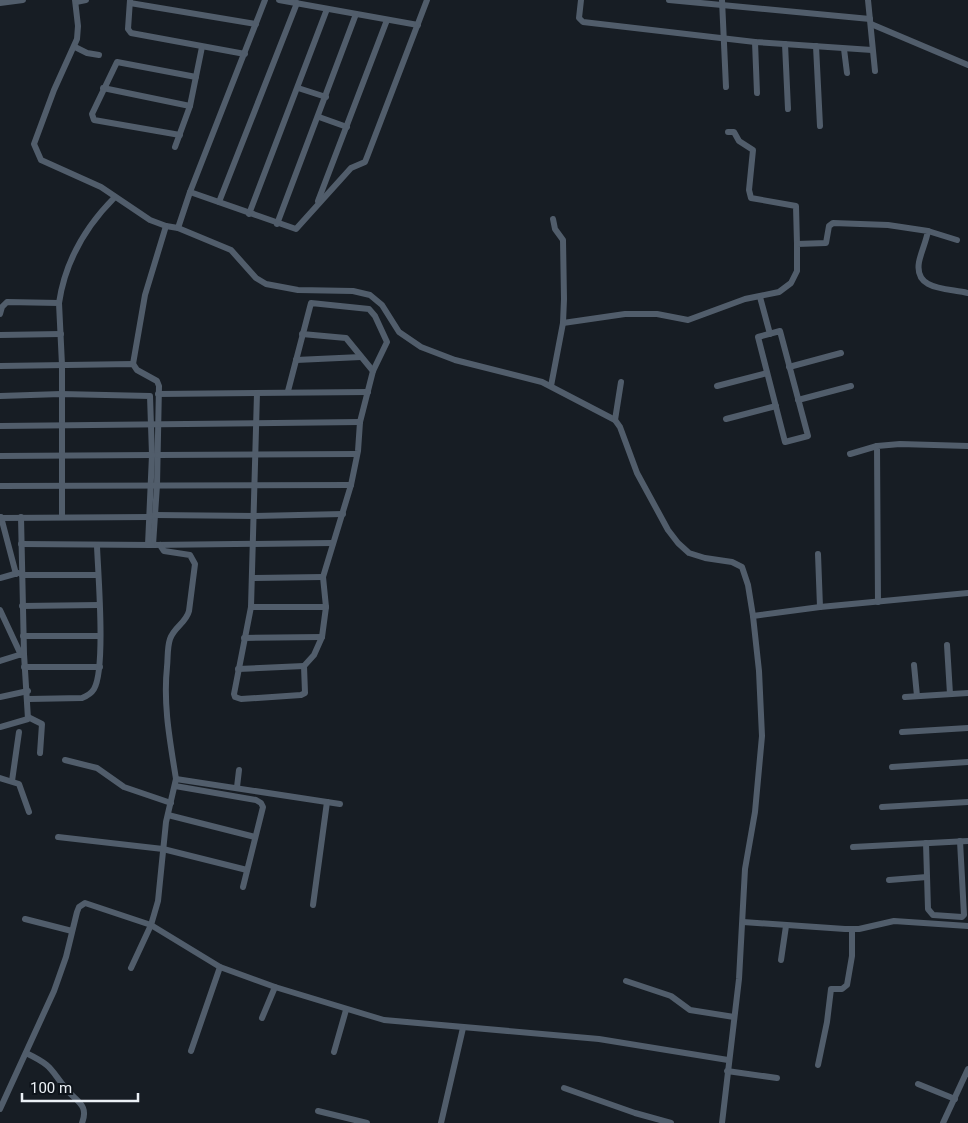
<svg xmlns="http://www.w3.org/2000/svg" width="968" height="1123" font-family="Roboto,sans-serif">
  <rect width="100%" height="100%" fill="#171d24"/>
  <g fill="none" stroke-linecap="round" stroke-linejoin="round">
    <g stroke="#515d6b" stroke-width="6">
      <polyline points="75,0 78,26 77,39 54,90 34,144 41,160 101,187 150,220 166,226 178,228 231,250 256,278 266,284 298,290 353,291 370,295 382,305 399,332 421,347 455,360 542,382 615,420 620,427 637,473 668,530 678,543 689,553 705,558 732,562 742,567 748,585 753,616 759,671 762,736 755,812 745,869 739,979 722,1123"/>
      <polyline points="130,0 128,29 131,33 245,54"/>
      <polyline points="279,0 418,25"/>
      <polyline points="581,0 579,18 583,22 755,42 872,50"/>
      <polyline points="669,0 870,19"/>
      <polyline points="722,0 726,87"/>
      <polyline points="868,0 875,71"/>
      <polyline points="76,2 86,0"/>
      <polyline points="0,3 23,0"/>
      <polyline points="130,3 256,24"/>
      <polyline points="871,24 968,65"/>
      <polyline points="755,42 757,93"/>
      <polyline points="785,44 788,109"/>
      <polyline points="816,46 820,126"/>
      <polyline points="75,47 87,53 99,55"/>
      <polyline points="844,49 847,73"/>
      <polyline points="103,88 190,106"/>
      <polyline points="298,88 326,97"/>
      <polyline points="319,117 347,127"/>
      <polyline points="728,132 734,132 739,141 753,150 749,190 751,198 796,206 797,244"/>
      <polyline points="180,135 94,120 92,114 117,62 196,77"/>
      <polyline points="175,147 190,106 202,47"/>
      <polyline points="190,192 296,229 351,168 365,162 367,157 427,0"/>
      <polyline points="318,201 387,20"/>
      <polyline points="219,202 297,3"/>
      <polyline points="249,214 327,9"/>
      <polyline points="277,224 356,14"/>
      <polyline points="178,228 190,192 265,0"/>
      <polyline points="928,231 957,240"/>
      <polyline points="760,297 770,334"/>
      <path d="M59 303C65 262 86 226 115 197"/>
      <polyline points="0,314 2,307 7,302 59,303 62,365 62,517"/>
      <path d="M563 323 625 314H657L688 320 745 299 779 292 791 283 797 271V244L826 243 829 226 833 223 888 225 928 231C926 242 921 252 919 262 914 291 948 288 968 293"/>
      <polygon points="780,331 808,436 785,442 758,337"/>
      <polyline points="302,334 346,338 373,371"/>
      <polyline points="0,335 61,334"/>
      <polyline points="296,360 361,357"/>
      <polyline points="133,364 145,295 166,226"/>
      <polyline points="0,366 133,364 137,370 157,381 159,386 157,485 153,545 333,543"/>
      <polyline points="789,367 841,353"/>
      <polyline points="551,386 563,323 564,299 563,240 555,229 553,219"/>
      <polyline points="717,386 767,373"/>
      <polyline points="257,393 251,607 234,694 235,697 241,699 301,695 305,693 304,666 314,655 322,637 326,607 323,577 351,485 358,451 360,422 373,371 387,342 375,316 369,309 311,303 288,391"/>
      <polyline points="158,394 368,392"/>
      <polyline points="0,396 61,394 150,396 152,455 148,545"/>
      <polyline points="798,400 851,386"/>
      <polyline points="726,419 776,406"/>
      <polyline points="615,420 621,382"/>
      <polyline points="0,426 360,422"/>
      <polyline points="850,454 877,446"/>
      <polyline points="158,455 357,454"/>
      <polyline points="0,456 152,455"/>
      <polyline points="0,486 351,485"/>
      <polyline points="155,515 255,516 343,514"/>
      <polyline points="1,517 16,574"/>
      <polyline points="0,518 150,517"/>
      <polyline points="21,544 152,545"/>
      <path d="M160 545 164 551 190 555 195 564 189 611C186 623 174 627 170 639 167 648 168 658 167 667 163 705 170 741 176 779"/>
      <polyline points="818,554 820,607"/>
      <polyline points="22,575 98,575"/>
      <polyline points="0,578 18,573"/>
      <polyline points="253,578 323,577"/>
      <polyline points="878,602 877,446 900,444 968,446"/>
      <polyline points="22,606 99,605"/>
      <polyline points="251,607 326,607"/>
      <polyline points="0,610 21,655"/>
      <polyline points="753,616 820,607 968,593"/>
      <polyline points="23,636 99,636"/>
      <polyline points="244,638 322,637"/>
      <polyline points="947,645 950,694"/>
      <polyline points="0,661 22,654"/>
      <polyline points="914,665 917,696"/>
      <polyline points="24,667 100,667"/>
      <polyline points="238,669 304,666"/>
      <polyline points="0,697 28,691"/>
      <polyline points="905,697 968,693"/>
      <path d="M29 699 82 698C87 696 91 694 94 689 106 669 98 573 97 546"/>
      <polyline points="28,717 42,724 40,753"/>
      <polyline points="0,727 28,719 24,654 21,517"/>
      <polyline points="902,732 968,728"/>
      <polyline points="65,760 97,768 124,787 171,803"/>
      <polyline points="892,767 968,762"/>
      <polyline points="0,778 19,784 29,812"/>
      <polyline points="12,781 19,732"/>
      <polyline points="175,786 256,800 261,803 263,807 243,887"/>
      <polyline points="237,787 239,770"/>
      <polyline points="882,807 968,802"/>
      <polyline points="168,815 255,837"/>
      <polyline points="58,837 163,849 247,870"/>
      <polyline points="926,843 928,909 933,915 962,917 964,915 960,841"/>
      <polyline points="853,847 968,841"/>
      <polyline points="889,880 927,877"/>
      <polyline points="313,905 327,802"/>
      <polyline points="25,919 72,931"/>
      <polyline points="743,922 845,929 859,929 894,921 968,926"/>
      <polyline points="781,960 786,926"/>
      <polyline points="131,968 151,925 158,901 166,822 176,779 340,804"/>
      <polyline points="626,981 671,996 690,1010 734,1017"/>
      <polyline points="262,1018 275,987"/>
      <polyline points="191,1051 220,967"/>
      <polyline points="334,1052 346,1010"/>
      <path d="M26 1053C55 1067 49 1069 68 1091 77 1102 89 1105 82 1123"/>
      <polyline points="818,1065 827,1022 831,989 842,989 847,985 852,956 852,929"/>
      <polyline points="727,1071 777,1078"/>
      <polyline points="918,1084 955,1099"/>
      <polyline points="564,1088 635,1113 671,1123"/>
      <polyline points="0,1109 54,991 66,957 77,912 79,907 85,903 151,925 220,967 275,987 384,1020 599,1039 728,1060"/>
      <polyline points="318,1111 367,1123"/>
      <polyline points="441,1123 463,1028"/>
      <polyline points="943,1123 968,1069"/>
    </g>
  </g>
  <path d="M22 1093v8h116v-8" fill="none" stroke="#ebf0f5" stroke-width="2.5"/>
  <text x="30" y="1093" font-size="15" fill="#ebf0f5" stroke="#0e141b" stroke-width="4" paint-order="stroke">100 m</text>
</svg>
